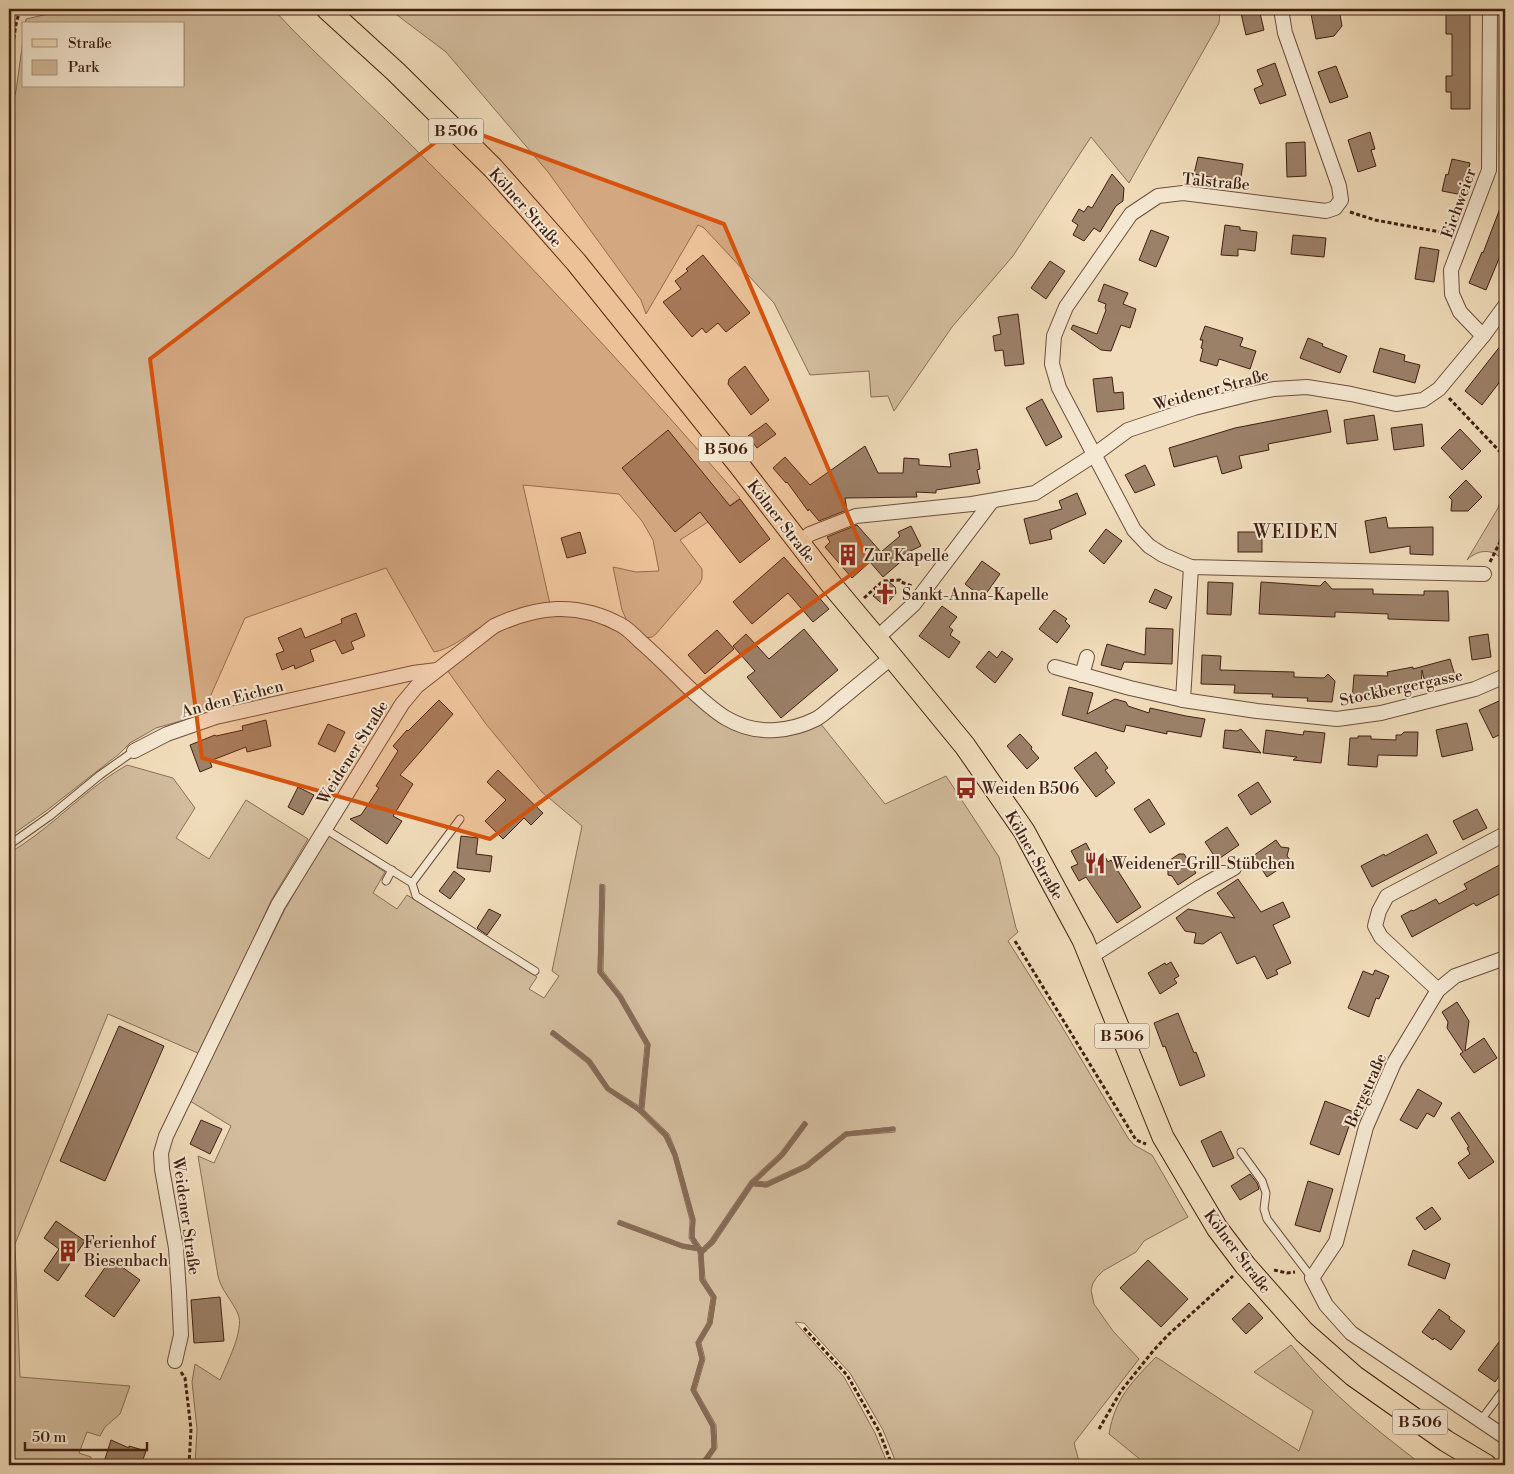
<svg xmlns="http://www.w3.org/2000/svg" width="1514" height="1474" font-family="'Libre Bodoni',serif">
  <rect width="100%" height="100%" fill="#f0dcba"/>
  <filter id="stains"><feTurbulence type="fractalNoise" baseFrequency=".004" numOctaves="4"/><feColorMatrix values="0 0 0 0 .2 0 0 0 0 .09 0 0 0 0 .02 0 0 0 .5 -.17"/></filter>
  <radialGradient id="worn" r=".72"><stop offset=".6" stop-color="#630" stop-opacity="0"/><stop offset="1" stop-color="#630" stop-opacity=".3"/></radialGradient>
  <g fill="#d2bc9d" stroke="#896e58">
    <path d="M48 9H273C300 39 330 66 359 94 395 128 429 163 464 198 559 295 651 395 740 498L708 522 680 540 702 569V578L700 583 656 634 652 637 645 638 627 621 622 610 613 567 636 572 659 571 653 540 642 521 619 494 523 485 550 604C524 604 498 617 476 630 463 638 450 649 434 652L386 568 245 618 202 715 156 728 130 743 119 754 46 811 9 837V113L16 91 24 33V86H184V24H25L26 19 48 14Z"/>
    <polygon points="389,9 1220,9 1219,23 1129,183 1091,137 1013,256 952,327 894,411 888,396 871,397 869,371 810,375 774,303 704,228 698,225 646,314 641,300 548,172 446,52"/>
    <path d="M1505 484V564C1496 548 1479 548 1467 560L1498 508Z"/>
    <path d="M563 614C591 618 610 625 633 642L725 725 820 723 885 804 946 776 999 857 1016 928 1018 932 1008 941 1061 1025 1128 1138 1134 1145 1152 1155 1188 1217 1144 1241 1136 1252 1103 1271 1097 1277 1093 1283 1091 1290 1094 1304 1113 1331 1139 1359 1074 1443 1080 1465H897L883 1430 850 1373 804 1323 795 1322 844 1377 875 1433 888 1465H705L717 1448 716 1425 696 1390 705 1359 701 1343 712 1324 716 1297 705 1279 703 1253 714 1244 753 1186 767 1187 808 1168 847 1136 895 1132V1127L845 1132 805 1164 766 1182 757 1181 784 1156 808 1124 804 1121 780 1153 750 1181 710 1240 702 1248 694 1237 695 1219 677 1154 669 1134 644 1110 650 1044 622 995 603 971 605 885 600 884 598 973 618 998 645 1045 639 1106 609 1087 591 1060 553 1030 550 1034 587 1063 606 1090 636 1110 664 1137 673 1156 690 1220 689 1238 694 1246 683 1244 619 1220 617 1224 682 1248 698 1251 700 1280 711 1298 707 1323 696 1342 700 1359 691 1390 711 1427 712 1447 699 1465H195L197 1429 192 1382 195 1364 220 1380C226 1365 245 1329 238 1314 232 1300 221 1290 218 1276L198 1156 214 1163 231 1126 190 1101 284 911 328 835 385 872 373 893 397 909 407 895 537 977 529 989 544 998 559 976 552 971 582 826 542 792 486 724 447 670C462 658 483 639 499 630 518 620 541 616 563 614Z"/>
    <path d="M127 765 173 778 195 808 176 838 209 859 246 800 308 839 272 899 200 1054 108 1014 15 1244 20 1377 130 1386 120 1414 105 1427 100 1436 87 1432 79 1453 91 1457V1465H9V853C44 833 72 803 104 780 112 774 119 770 127 765Z"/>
    <path d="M1291 1345C1328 1392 1374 1428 1421 1464L1147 1465 1109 1434C1115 1398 1132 1382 1156 1357L1299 1451 1313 1411 1254 1372Z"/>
  </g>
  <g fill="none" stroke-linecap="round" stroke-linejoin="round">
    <g stroke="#866a55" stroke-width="5">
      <polyline points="602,887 600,972 620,997 648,1045 641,1111 666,1135 675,1155 693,1220 692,1237 701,1253 702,1280 714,1297 710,1323 698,1343 702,1359 693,1390 713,1426 714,1448 702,1465"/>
      <polyline points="553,1033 589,1061 608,1089 641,1111"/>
      <polyline points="752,1183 782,1155 805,1124"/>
      <polyline points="620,1223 682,1246 700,1249"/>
      <polyline points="701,1253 712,1242 752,1183 766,1185 807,1166 846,1134 893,1129"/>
    </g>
  </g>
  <g fill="#9c8169" stroke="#401f12">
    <polygon points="1240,9 1259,9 1264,30 1246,35"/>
    <polygon points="1310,9 1339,9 1342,26 1334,36 1316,39"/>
    <polygon points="1446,9 1470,9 1470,109 1451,109 1451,92 1446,92 1446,76 1452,76 1452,34 1446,34"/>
    <polygon points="1275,63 1286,95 1260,104 1254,89 1263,85 1257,70"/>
    <polygon points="1336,66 1348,97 1330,103 1318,72"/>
    <polygon points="1370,132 1375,149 1371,150 1376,166 1358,172 1348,140"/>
    <polygon points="1305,142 1306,176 1287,177 1286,143"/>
    <polygon points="1198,157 1243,164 1240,183 1194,174"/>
    <polygon points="1452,159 1470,163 1463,195 1442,191 1446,174 1448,175"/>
    <polygon points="1112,174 1124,188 1123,201 1116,206 1100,232 1094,228 1084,241 1073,235 1078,225 1072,221 1079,209 1084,212 1088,206 1092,208"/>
    <polygon points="1504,198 1505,244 1486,290 1469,283 1482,252 1483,253"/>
    <polygon points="1225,225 1240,227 1240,230 1257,232 1255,251 1238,249 1238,256 1221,255"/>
    <polygon points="1151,230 1169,237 1156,267 1139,260"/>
    <polygon points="1293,235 1326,238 1324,257 1291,254"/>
    <polygon points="1420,247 1439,250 1434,282 1415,279"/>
    <polygon points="703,255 750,313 726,332 718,323 706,333 702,328 692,337 663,302 681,289 675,281 688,271 686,269"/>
    <polygon points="1050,261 1065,271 1046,299 1031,288"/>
    <polygon points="1104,284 1128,293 1123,304 1136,309 1130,328 1121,325 1111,351 1101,350 1071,329 1073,325 1097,334 1106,310 1105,308 1106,304 1098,301"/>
    <polygon points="1018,314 1024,364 1005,366 1003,350 995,351 993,336 1001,334 998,317"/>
    <polygon points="1205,326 1243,338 1240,346 1256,351 1250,369 1219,359 1217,366 1200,361 1203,349 1201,348 1203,340 1200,340"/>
    <polygon points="1308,338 1323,344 1322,346 1347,356 1340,373 1300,358"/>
    <polygon points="1505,340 1505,375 1482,405 1465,391"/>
    <polygon points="1380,348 1405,355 1404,361 1420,365 1415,383 1373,372"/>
    <polygon points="745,366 769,400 751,415 728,384 729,379"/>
    <polygon points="1112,377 1114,393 1123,392 1124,409 1097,412 1093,379"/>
    <polygon points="1042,399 1062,437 1046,446 1026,408"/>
    <polygon points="1327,410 1331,432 1268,444 1269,450 1239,456 1242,468 1222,474 1217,456 1174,467 1169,448 1235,428"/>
    <polygon points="1374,415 1378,440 1347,444 1344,420"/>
    <polygon points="766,423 776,434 757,448 748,436"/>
    <polygon points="1422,424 1424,446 1394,450 1391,428"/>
    <polygon points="1460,429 1481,451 1462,470 1441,448"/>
    <polygon points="668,430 730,506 740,499 770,539 740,563 700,512 675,532 622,468"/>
    <polygon points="865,446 878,473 903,473 904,458 919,459 919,465 951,467 949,454 977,449 980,469 977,470 980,483 936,490 936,493 916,492 917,497 845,498 847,510 819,521 809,509 808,511 787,482 786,483 773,468 785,457 810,485"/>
    <polygon points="1145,465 1155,485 1135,493 1125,475"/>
    <polygon points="1466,480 1482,497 1468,511 1451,511 1452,500 1449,497"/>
    <polygon points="1077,493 1086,514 1050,530 1052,539 1030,544 1024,519 1062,509 1059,501"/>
    <polygon points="1386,517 1388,528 1433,527 1433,555 1410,554 1410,546 1370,553 1365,521"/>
    <polygon points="857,525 881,552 900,536 898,532 911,526 921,546 902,555 905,558 883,577 870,562 852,578 825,547 830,542 827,537"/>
    <polygon points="1106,529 1122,541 1104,564 1089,551"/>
    <polygon points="580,532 586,553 567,558 561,538"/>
    <rect x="1238" y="532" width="24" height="20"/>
    <polygon points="784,557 829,609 813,622 788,593 752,624 733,602"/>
    <polygon points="982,561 1000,574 983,598 965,584"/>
    <polygon points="887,580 895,587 896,593 885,606 873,596"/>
    <polygon points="1325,581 1332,589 1373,589 1373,594 1424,595 1424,591 1448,591 1449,621 1388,619 1388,614 1335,612 1335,617 1259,614 1261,582 1320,586"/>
    <polygon points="1208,582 1233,583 1231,615 1207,614"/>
    <polygon points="1155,589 1172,597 1166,609 1149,602"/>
    <polygon points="942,606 957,617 949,627 953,630 950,635 960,642 949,658 919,636"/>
    <polygon points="1054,610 1067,619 1065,621 1070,626 1057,643 1039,629"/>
    <polygon points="356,613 365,636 351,642 354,649 342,654 335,640 310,650 314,661 295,669 294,665 282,670 276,654 284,651 278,638 301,628 305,638 342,623 341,619"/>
    <polygon points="1146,628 1173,629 1172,664 1124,662 1121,670 1101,665 1107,644 1145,655"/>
    <polygon points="804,629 838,670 781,718 747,677 755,671 733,646 746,634 769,659"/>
    <polygon points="717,630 734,649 705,674 688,655"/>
    <polygon points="1488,634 1491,657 1472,660 1469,637"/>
    <polygon points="989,651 997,658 1002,651 1013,659 995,683 976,667"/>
    <polygon points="1202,655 1221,656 1220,670 1294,672 1294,677 1324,678 1328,674 1335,681 1332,702 1307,701 1308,698 1272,697 1273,694 1234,693 1235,685 1201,684"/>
    <polygon points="1450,659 1456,679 1426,687 1422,670 1421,688 1418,690 1366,700 1352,700 1354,675 1388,676 1387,672 1413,667 1413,669"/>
    <polygon points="1069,687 1093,693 1087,714 1115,699 1126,702 1128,706 1149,713 1150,708 1186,716 1205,719 1201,737 1167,731 1167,734 1126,725 1124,732 1062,715"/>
    <polygon points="439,700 453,714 400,775 413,784 393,816 402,821 387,844 350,819 361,815 379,788 376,786 398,751 393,746 407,730 408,731"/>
    <polygon points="1499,701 1505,713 1505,732 1493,738 1479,710"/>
    <polygon points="266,720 271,746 247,752 246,747 210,761 212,767 200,772 190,745 215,735 216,736 243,730 242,726"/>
    <polygon points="1467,723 1473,750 1442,757 1436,730"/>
    <polygon points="328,724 345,732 335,752 318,744"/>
    <polygon points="1241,729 1261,753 1223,748 1225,730 1237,731"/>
    <polygon points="1266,730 1303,735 1304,731 1325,733 1321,763 1293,760 1297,757 1263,753"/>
    <polygon points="1404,732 1418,732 1417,756 1378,755 1377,767 1348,765 1350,738 1358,738 1358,736 1371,736 1371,739 1396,740 1396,735 1401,735"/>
    <polygon points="1020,734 1032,747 1031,749 1039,758 1027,769 1007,746"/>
    <polygon points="1096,752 1108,768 1105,770 1115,783 1096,797 1074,768"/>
    <polygon points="498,770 543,813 531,825 524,818 503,839 485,821 506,800 487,782"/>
    <polygon points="1258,782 1271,802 1251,815 1238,795"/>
    <polygon points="298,787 314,795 303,815 288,807"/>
    <polygon points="1149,799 1165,824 1150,833 1134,809"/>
    <polygon points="1477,809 1487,828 1463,840 1453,821"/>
    <polygon points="1227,827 1239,845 1217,860 1205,842"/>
    <polygon points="1427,834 1437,853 1372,887 1361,866 1384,854 1385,856"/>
    <polygon points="461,836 478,838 476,854 492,856 490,872 457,868"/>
    <polygon points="1276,840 1281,847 1289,848 1287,856 1291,861 1267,877 1253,856"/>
    <polygon points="1086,843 1095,860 1104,855 1108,862 1111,860 1141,907 1117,923 1086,877 1079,881 1071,867 1078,864 1071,851"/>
    <polygon points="1179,854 1184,854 1196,873 1178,885 1172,876 1168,875 1168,871 1164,864"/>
    <polygon points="1505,862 1505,891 1476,906 1474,903 1412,937 1401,916 1412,910 1413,911 1436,899 1439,904 1467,889 1464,884"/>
    <polygon points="454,871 465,879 450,899 439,891"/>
    <polygon points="1238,879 1261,912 1283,902 1290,917 1273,925 1291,963 1276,970 1278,974 1267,979 1255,956 1237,964 1221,932 1203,944 1194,943 1196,933 1185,931 1176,918 1188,909 1235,918 1217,893"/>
    <polygon points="489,909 501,915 487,935 477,928"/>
    <polygon points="1171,962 1179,976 1174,979 1177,983 1160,994 1148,973 1165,963 1166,965"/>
    <polygon points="1375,970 1389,976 1379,999 1376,998 1369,1017 1348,1008 1363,971 1373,975"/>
    <polygon points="1457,1002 1469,1021 1465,1051 1484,1038 1497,1058 1474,1073 1460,1054 1463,1052 1447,1028 1448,1022 1442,1012"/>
    <polygon points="1178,1013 1194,1053 1196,1052 1205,1076 1180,1086 1165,1046 1163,1047 1154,1023"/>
    <polygon points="119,1026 164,1046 105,1181 60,1161"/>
    <polygon points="1418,1089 1442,1103 1434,1117 1427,1113 1417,1129 1400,1120"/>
    <polygon points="1325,1101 1354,1112 1339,1155 1310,1144"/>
    <polygon points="1459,1112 1494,1162 1469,1179 1458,1163 1470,1154 1467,1148 1469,1147 1451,1118"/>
    <polygon points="201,1120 222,1129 210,1154 190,1144"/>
    <polygon points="1221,1131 1234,1158 1213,1167 1201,1141"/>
    <polygon points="1250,1174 1257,1183 1259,1189 1240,1200 1231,1186"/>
    <polygon points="1308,1181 1333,1189 1320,1232 1295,1225"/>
    <polygon points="1432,1207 1441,1219 1425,1230 1416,1218"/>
    <polygon points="56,1221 85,1241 58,1281 44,1271 59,1249 44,1238"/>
    <polygon points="1413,1250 1450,1264 1445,1279 1408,1265"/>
    <polygon points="111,1259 140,1280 114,1317 85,1296"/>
    <polygon points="1148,1260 1188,1299 1161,1327 1120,1288"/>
    <polygon points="220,1297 224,1341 194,1343 191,1300"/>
    <polygon points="1249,1303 1263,1318 1246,1334 1232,1319"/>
    <polygon points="1439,1309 1450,1317 1449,1319 1465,1331 1451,1350 1434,1338 1433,1340 1422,1332"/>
    <polygon points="1505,1334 1505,1368 1495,1382 1478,1370"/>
    <polygon points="111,1440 129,1448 129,1446 146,1451 141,1465 103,1465"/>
  </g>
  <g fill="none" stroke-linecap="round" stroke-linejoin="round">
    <g stroke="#6c4e3c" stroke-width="9">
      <g id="lane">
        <polyline points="325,829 412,883 460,819"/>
        <polyline points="9,845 50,816 100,775 134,751"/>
        <polyline points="386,881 392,870"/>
        <polyline points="412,883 416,896 535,971"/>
        <polyline points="1241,1152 1262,1181 1266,1193 1264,1209 1267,1219 1312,1278"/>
        <polyline points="1481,1420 1505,1388"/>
      </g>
    </g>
    <g stroke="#6c4e3c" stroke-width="16">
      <g id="street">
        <polyline points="1281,9 1285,33 1339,186 1341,200 1335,208 1326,211 1183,193 1158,196 1131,214 1066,307 1054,336 1052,364 1059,388 1134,530 1149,546 1163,555 1191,567 1484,574"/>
        <polyline points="1483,336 1460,312 1452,294 1451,270 1489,170 1490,9"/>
        <polyline points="799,543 810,534 856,516 972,504 1035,493 1094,455 1128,430 1194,408 1250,394 1274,389 1307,387 1351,394 1396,404 1423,400 1439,389 1483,336 1505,306"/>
        <polyline points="1191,567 1183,700 1257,711 1337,719 1381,713 1475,689 1505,676"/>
        <polyline points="877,638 914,604 992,501"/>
        <polyline points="1055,667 1130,688 1183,700"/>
        <polyline points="1082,675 1087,657"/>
        <polyline points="134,751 167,734 216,717 413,673 437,670"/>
        <polyline points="1090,957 1200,887 1234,868"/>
        <polyline points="1505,958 1455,976 1438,990 1394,1063 1366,1127 1336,1242 1312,1278 1326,1305 1351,1333 1505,1437"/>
        <polyline points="1438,990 1381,937 1375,926 1379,911 1387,896 1503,835"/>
        <path d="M175 1361 181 1335 179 1292 176 1248 162 1169 161 1153 166 1136 278 905 402 704 417 686 494 626C537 606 577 601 621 625 628 629 635 636 641 642 656 655 671 670 685 684 712 710 736 733 776 730 789 729 804 725 816 719 824 715 832 706 840 700 857 686 875 671 892 657"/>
      </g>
    </g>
    <g stroke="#401f12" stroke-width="23">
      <polyline id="primary" points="327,9 396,72 493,168 576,262 739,465 831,584 892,657 965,746 1024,831 1083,940 1163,1137 1217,1228 1245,1265 1304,1332 1354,1376 1446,1441 1486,1465"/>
    </g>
    <g stroke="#401f12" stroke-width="3" stroke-dasharray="4 2.5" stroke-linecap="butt">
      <polyline points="9,71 16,24 20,9"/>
      <polyline points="1350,212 1375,220 1451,234"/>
      <polyline points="1449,398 1505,457"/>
      <polyline points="1490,562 1505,532"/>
      <polyline points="864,598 883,581 900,580 901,582 912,586"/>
      <polyline points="1015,941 1136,1140 1146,1144"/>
      <polyline points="1274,1270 1287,1273 1295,1272"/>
      <polyline points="804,1328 847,1375 879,1431 892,1465"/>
      <polyline points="181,1372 185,1378 191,1429 189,1465"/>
      <polyline points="1099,1429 1121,1391 1153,1351 1168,1335 1233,1276"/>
    </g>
    <use href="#lane" stroke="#f5e8d2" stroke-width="7"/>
    <use href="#street" stroke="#f5e8d2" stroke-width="14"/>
    <use href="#primary" stroke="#f0dcba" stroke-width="21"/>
  </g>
  <path fill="#d7530d" fill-opacity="0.2" stroke="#d7530d" stroke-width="4" stroke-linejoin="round" d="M457 126 724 224 868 562 490 839 202 758 150 359Z"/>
  <defs>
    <g id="building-bare" transform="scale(1.725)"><path d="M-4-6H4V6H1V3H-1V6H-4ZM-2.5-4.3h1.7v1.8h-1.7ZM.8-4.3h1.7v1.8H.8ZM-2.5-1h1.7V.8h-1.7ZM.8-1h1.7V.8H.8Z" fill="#8f2418" stroke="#f5e8d2" stroke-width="2.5" paint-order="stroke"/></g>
    <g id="church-bare" transform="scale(1.725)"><path d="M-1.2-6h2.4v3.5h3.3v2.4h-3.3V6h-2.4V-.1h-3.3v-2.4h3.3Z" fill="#8f2418" stroke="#f5e8d2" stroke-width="2.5" paint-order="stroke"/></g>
    <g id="bus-bare" transform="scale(1.725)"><path d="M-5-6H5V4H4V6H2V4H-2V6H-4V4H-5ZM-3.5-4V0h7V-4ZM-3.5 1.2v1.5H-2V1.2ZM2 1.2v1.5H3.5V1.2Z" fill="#8f2418" stroke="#f5e8d2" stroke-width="2.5" paint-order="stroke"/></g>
    <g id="restaurant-bare" transform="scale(1.725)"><path d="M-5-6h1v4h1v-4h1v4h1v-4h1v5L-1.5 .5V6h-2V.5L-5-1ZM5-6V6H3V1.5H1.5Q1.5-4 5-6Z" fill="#8f2418" stroke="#f5e8d2" stroke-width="2.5" paint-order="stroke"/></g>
  </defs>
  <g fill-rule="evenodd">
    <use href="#building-bare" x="848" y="555"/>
    <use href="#church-bare" x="885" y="594"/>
    <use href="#bus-bare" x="966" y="788"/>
    <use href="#restaurant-bare" x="1095" y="863"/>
    <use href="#building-bare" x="68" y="1251"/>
  </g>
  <g text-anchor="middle" stroke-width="4" stroke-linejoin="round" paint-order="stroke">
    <g fill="#f5e8d2" stroke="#765b4c" stroke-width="1">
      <rect x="428.5" y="118.5" width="55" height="25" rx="4"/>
      <rect x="698.5" y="436.5" width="55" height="25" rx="4"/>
      <rect x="1094.5" y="1023.5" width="55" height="25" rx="4"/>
      <rect x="1392.5" y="1409.5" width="55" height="25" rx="4"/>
    </g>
    <g font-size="15" font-weight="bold" fill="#401f12">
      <text x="456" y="136">B 506</text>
      <text x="726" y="454">B 506</text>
      <text x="1122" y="1041">B 506</text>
      <text x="1420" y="1427">B 506</text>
    </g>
    <g font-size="16" fill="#401f12" stroke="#f5e8d2">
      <text transform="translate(1216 181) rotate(5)" y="6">Talstraße</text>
      <text transform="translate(1458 203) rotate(-70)" y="6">Eichweier</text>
      <text transform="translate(526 207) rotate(48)" y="6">Kölner Straße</text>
      <text transform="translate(1211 389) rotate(-15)" y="6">Weidener Straße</text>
      <text transform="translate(782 521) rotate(52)" y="6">Kölner Straße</text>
      <text transform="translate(1401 687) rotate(-12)" y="6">Stockbergergasse</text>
      <text transform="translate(232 698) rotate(-15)" y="6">An den Eichen</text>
      <text transform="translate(352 752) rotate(-58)" y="6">Weidener Straße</text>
      <text transform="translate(1035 855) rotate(60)" y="6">Kölner Straße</text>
      <text transform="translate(1365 1090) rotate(-66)" y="6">Bergstraße</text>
      <text transform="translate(187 1216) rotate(82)" y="6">Weidener Straße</text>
      <text transform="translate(1238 1251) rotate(53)" y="6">Kölner Straße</text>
    </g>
    <g font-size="16" fill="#401f12" stroke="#f5e8d2" text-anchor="start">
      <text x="864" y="561">Zur Kapelle</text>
      <text x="902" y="600">Sankt-Anna-Kapelle</text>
      <text x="982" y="794">Weiden B506</text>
      <text x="1112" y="869">Weidener-Grill-Stübchen</text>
      <text x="84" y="1248">Ferienhof<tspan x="84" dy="18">Biesenbach</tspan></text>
    </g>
    <g font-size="19" letter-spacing="1" fill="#401f12" stroke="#f5e8d2">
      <text x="1296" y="538">WEIDEN</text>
    </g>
  </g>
  <rect width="1514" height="1474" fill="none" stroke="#f0dcba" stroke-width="30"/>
  <rect x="10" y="10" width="1494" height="1454" fill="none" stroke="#401f12" stroke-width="2.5"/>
  <rect x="15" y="15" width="1484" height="1444" fill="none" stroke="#401f12"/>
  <rect x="22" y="22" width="162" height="65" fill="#f5e8d2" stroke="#ad9885"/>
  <rect x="32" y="39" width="25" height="8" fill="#f0dcba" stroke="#ad9885"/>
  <text x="68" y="48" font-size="15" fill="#401f12">Straße</text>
  <rect x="32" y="60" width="25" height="15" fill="#d2bc9d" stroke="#ad9885"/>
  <text x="68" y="72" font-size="15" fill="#401f12">Park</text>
  <path d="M25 1442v8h122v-8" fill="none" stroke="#401f12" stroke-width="2.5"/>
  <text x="32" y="1442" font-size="15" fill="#401f12" stroke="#f5e8d2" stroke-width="4" paint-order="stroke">50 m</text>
  <rect width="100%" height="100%" filter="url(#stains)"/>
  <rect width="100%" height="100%" fill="url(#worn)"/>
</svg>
